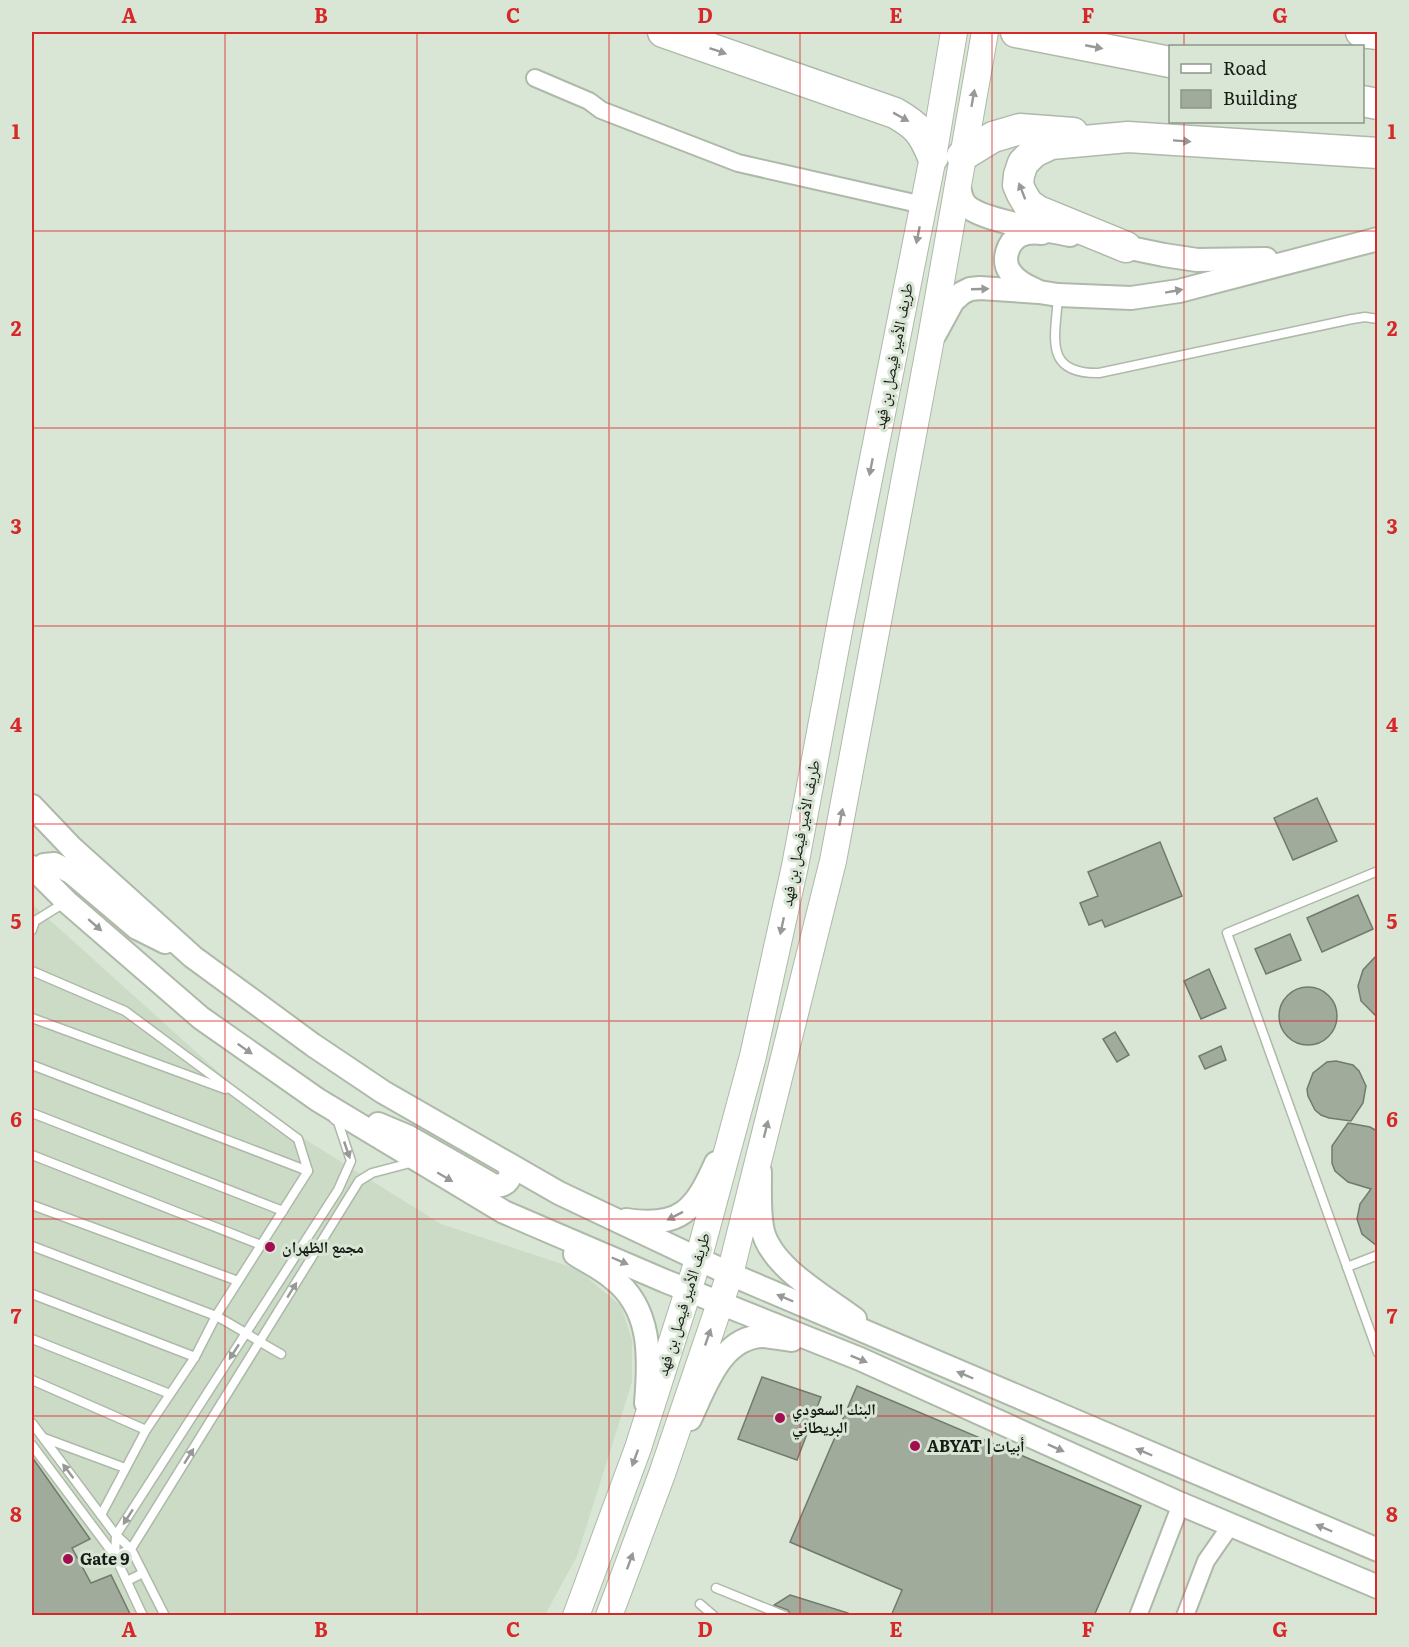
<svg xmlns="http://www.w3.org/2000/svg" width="1409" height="1647" font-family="Literata,'Noto Naskh Arabic',serif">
  <rect width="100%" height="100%" fill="#d9e5d5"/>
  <polygon fill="#cbdbc5" points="32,904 266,1115 441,1224 577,1269 621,1306 632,1340 632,1382 577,1556 545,1615 32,1615"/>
  <g fill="#a0ab9c" stroke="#717b6d" stroke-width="1.5">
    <polygon points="1317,798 1337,841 1293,860 1274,818"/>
    <polygon points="1160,842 1182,896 1105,927 1102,920 1089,925 1080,903 1098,896 1088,872"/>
    <polygon points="1358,895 1373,929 1322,952 1307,918"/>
    <polygon points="1290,934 1301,960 1266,974 1255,949"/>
    <polygon points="1377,955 1377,1017 1361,1001 1358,986 1363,970"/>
    <polygon points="1209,969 1226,1008 1201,1019 1184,981"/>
    <circle cx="1308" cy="1016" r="29"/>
    <polygon points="1115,1032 1129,1055 1117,1062 1103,1039"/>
    <polygon points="1221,1046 1226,1060 1205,1069 1199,1056"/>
    <polygon points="1336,1061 1353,1065 1359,1071 1366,1086 1363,1103 1351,1121 1329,1118 1321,1115 1315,1110 1308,1096 1307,1089 1313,1073 1327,1062"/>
    <polygon points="1348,1123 1370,1127 1377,1131 1377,1246 1362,1234 1357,1219 1360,1204 1371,1189 1348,1182 1335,1171 1332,1163 1332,1146"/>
    <polygon points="762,1377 821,1397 797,1460 738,1439"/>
    <polygon points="857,1386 1141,1506 1094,1616 891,1616 902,1590 790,1542"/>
    <polygon points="32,1457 90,1539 72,1548 91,1583 111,1575 131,1616 32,1616"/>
    <polygon points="790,1595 848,1613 848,1616 791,1616 788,1610 774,1605"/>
  </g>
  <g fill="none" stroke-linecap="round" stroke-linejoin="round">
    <g stroke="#aeb9a9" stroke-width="11">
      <g id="lane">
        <path d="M1058 295C1056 336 1042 374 1099 373L1352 319 1365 317 1378 319"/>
        <polyline points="1378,871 1227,933 1378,1353"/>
        <polyline points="32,930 35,921 64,903"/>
        <path d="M32 971 125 1011 298 1139 308 1171 216 1316C239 1328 259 1342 281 1354"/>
        <polyline points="32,1018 225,1089"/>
        <polyline points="32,1065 308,1171"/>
        <polyline points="32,1113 283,1211"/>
        <polyline points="32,1155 261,1245"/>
        <polyline points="32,1205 238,1281"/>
        <polyline points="32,1246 216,1316 195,1357 146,1430 101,1515"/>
        <polyline points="1347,1267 1378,1255"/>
        <polyline points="32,1294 195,1357"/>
        <polyline points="32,1339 170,1394"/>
        <polyline points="32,1380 146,1430"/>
        <polyline points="32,1423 116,1535 131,1549 115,1556 32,1445"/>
        <polyline points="44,1438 125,1468"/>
        <polyline points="127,1581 143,1573"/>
        <polyline points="716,1588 785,1616"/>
        <polyline points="700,1604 714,1616"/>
        <polyline points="143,1616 115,1556 116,1535 338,1190 351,1161 338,1122 334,1119"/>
        <polyline points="165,1616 131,1549 359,1181 372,1173 414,1162"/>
      </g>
    </g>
    <g stroke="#aeb9a9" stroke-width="20">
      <g id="street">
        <polyline points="535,78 589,101 601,110 738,163 923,205"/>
        <polyline points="1138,1616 1181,1504"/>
        <polyline points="1185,1616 1206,1561 1231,1525"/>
      </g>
    </g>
    <g stroke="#aeb9a9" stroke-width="26">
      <g id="secondary">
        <path d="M958 181C960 190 960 200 967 206 983 221 1047 230 1070 235"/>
        <polyline points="1111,244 1164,255 1197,260 1266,259"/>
        <path d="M1037 291C1027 286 1017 282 1010 272 1002 261 1007 243 1019 236 1026 232 1034 232 1042 233"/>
        <polyline points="935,334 953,301 962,293 970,289 980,288 1039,292 1058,295 1131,298 1179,291 1378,239"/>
        <polyline points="32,806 72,848 193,957 313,1045 383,1092 559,1193 730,1274 1378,1550"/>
        <polyline points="32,867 67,902 201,1018 318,1100 504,1212 665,1281 860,1359 1181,1504 1378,1587"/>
        <polyline points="36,872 44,865 54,864 71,872 137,928 165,942"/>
        <path d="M378 1124 409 1137 493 1185C507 1188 514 1177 508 1164"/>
        <path d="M760 1172C760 1190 759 1210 762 1227 768 1266 826 1297 855 1319"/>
        <path d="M626 1220C681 1228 695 1210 716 1163"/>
        <path d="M575 1254C587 1262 600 1268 611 1277 652 1307 650 1357 646 1403"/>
        <path d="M690 1419C705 1388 721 1336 764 1336 773 1337 783 1339 792 1340"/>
      </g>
    </g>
    <g stroke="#aeb9a9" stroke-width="28">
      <g id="primary">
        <polyline points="576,1616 638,1448 698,1260 753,1056 795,866 841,620 933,157 954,32"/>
        <polyline points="609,1616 662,1474 730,1274 833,861 930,344 985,32"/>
      </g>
    </g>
    <g stroke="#aeb9a9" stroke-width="33">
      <g id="highway">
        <path d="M663 32 895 113C918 126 923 133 933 157"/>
        <polyline points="1016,32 1170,62"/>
        <polyline points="1361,32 1378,34"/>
        <polyline points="1362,101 1378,104"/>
        <polyline points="962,156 993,137 1020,129 1073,133"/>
        <polyline points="1126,247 1038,211 1028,204 1022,194 1018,185 1019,175 1023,163 1034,152 1051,144 1128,137 1378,153"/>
      </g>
    </g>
    <use href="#lane" stroke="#fff" stroke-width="8"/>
    <use href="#street" stroke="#fff" stroke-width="16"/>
    <use href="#secondary" stroke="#fff" stroke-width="22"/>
    <use href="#primary" stroke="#fff" stroke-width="26"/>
    <use href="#highway" stroke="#fff" stroke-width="30"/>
  </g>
  <defs><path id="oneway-solid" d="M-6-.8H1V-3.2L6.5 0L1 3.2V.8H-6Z" transform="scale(1.5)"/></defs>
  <g fill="#979996">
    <use href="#oneway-solid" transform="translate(1094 47) rotate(11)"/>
    <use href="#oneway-solid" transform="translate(718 51) rotate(19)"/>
    <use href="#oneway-solid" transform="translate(973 98) rotate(-80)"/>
    <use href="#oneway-solid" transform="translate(901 117) rotate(29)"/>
    <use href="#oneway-solid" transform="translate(1182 141) rotate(4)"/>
    <use href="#oneway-solid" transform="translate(1022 191) rotate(-111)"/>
    <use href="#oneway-solid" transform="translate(918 235) rotate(101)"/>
    <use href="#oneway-solid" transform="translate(980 289) rotate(-2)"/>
    <use href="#oneway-solid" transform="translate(1174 291) rotate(-10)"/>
    <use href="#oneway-solid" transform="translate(871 467) rotate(101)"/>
    <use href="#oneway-solid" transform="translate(841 817) rotate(-79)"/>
    <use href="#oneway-solid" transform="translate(95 925) rotate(41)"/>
    <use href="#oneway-solid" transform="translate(782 926) rotate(102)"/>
    <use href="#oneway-solid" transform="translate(245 1049) rotate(35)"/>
    <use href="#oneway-solid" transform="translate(766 1129) rotate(-76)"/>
    <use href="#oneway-solid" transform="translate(347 1150) rotate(71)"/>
    <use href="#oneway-solid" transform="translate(445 1177) rotate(30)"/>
    <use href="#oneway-solid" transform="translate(675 1216) rotate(153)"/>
    <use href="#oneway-solid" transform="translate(620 1261) rotate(23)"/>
    <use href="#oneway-solid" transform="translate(292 1290) rotate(-58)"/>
    <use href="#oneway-solid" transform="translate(785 1298) rotate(-157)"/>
    <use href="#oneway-solid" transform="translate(708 1337) rotate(-71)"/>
    <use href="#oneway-solid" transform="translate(234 1352) rotate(123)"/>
    <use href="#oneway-solid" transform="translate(859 1359) rotate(22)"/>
    <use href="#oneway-solid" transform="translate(965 1375) rotate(-157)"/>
    <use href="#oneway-solid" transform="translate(1056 1448) rotate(24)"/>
    <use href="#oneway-solid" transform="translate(1144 1452) rotate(-157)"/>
    <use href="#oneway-solid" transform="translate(189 1456) rotate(-58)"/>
    <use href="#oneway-solid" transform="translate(635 1458) rotate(110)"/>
    <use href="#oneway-solid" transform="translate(68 1471) rotate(-127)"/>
    <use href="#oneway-solid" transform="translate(128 1517) rotate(123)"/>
    <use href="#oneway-solid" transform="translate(1324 1528) rotate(-157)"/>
    <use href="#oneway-solid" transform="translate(630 1561) rotate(-70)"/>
  </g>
  <path fill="none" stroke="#d62828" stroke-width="1.5" stroke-opacity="0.55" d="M225 32V1616M417 32V1616M609 32V1616M800 32V1616M992 32V1616M1184 32V46M1184 122V1616M32 231H1378M32 428H1378M32 626H1378M32 824H1378M32 1021H1378M32 1219H1378M32 1416H1378"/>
  <g fill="#a20e4f" stroke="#d9e5d5" stroke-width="2">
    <circle cx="270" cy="1247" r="6"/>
    <circle cx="780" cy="1418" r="6"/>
    <circle cx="915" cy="1446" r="6"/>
    <circle cx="68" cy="1559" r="6"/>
  </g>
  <g text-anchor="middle" stroke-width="6" stroke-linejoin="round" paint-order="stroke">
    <g font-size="16" fill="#181c16" stroke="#d9e5d5">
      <text transform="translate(893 356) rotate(-79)" y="6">طريف الأمير فيصل بن فهد</text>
      <text transform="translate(800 833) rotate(-79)" y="6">طريف الأمير فيصل بن فهد</text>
      <text transform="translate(683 1304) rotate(-73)" y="6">طريف الأمير فيصل بن فهد</text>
    </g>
    <g font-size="16" font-weight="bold" fill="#181c16" stroke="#d9e5d5" text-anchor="start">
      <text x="282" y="1253">مجمع الظهران</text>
      <text x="792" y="1415">البنك السعودي<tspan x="792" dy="18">البريطاني</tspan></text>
      <text x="927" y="1452">ABYAT |أبيات</text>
      <text x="80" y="1565">Gate 9</text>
    </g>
  </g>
  <rect width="1409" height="1647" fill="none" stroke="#d9e5d5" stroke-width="66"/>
  <rect x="1169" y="45" width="195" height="78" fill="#d9e5d5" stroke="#8c9589" stroke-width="1.5"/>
  <rect x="1181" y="64" width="30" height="9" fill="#ffffff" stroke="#8c9589" stroke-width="1.5"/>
  <text x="1223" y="75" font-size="18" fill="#181c16">Road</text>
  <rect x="1181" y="90" width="30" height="18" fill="#a0ab9c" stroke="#8c9589" stroke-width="1.5"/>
  <text x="1223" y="105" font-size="18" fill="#181c16">Building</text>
  <rect x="33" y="33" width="1343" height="1581" fill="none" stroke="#d62828" stroke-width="2"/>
  <g font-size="20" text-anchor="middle" font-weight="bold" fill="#d62828">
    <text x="129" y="23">A</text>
    <text x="321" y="23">B</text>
    <text x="513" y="23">C</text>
    <text x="705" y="23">D</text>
    <text x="896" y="23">E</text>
    <text x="1088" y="23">F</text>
    <text x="1280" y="23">G</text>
    <text x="16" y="139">1</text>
    <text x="1392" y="139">1</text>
    <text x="16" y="336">2</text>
    <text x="1392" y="336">2</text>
    <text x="16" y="534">3</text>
    <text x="1392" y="534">3</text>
    <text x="16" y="732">4</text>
    <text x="1392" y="732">4</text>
    <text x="16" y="929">5</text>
    <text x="1392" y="929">5</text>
    <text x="16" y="1127">6</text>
    <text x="1392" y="1127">6</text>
    <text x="16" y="1324">7</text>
    <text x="1392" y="1324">7</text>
    <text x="16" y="1522">8</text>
    <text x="1392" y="1522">8</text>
    <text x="129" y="1637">A</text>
    <text x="321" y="1637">B</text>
    <text x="513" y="1637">C</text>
    <text x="705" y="1637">D</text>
    <text x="896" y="1637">E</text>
    <text x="1088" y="1637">F</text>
    <text x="1280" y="1637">G</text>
  </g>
</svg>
